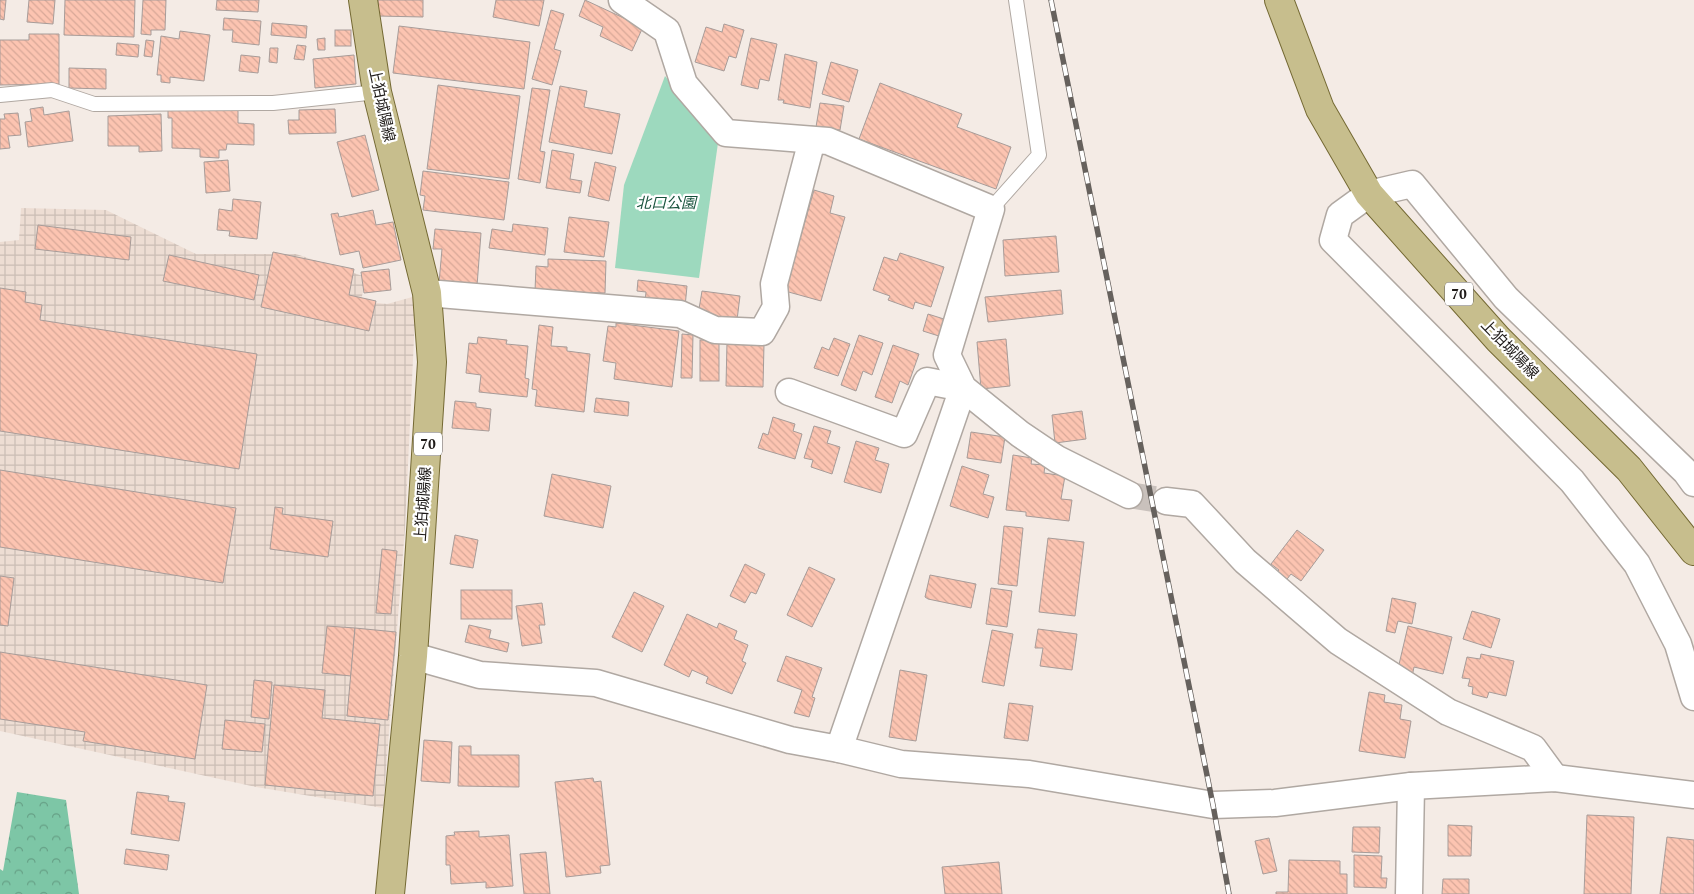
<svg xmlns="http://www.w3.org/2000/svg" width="1694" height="894" font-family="Spectral,'Noto Sans JP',serif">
  <defs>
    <pattern id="industrial-grid" width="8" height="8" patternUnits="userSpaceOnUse" patternTransform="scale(1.25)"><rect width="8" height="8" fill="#edddd3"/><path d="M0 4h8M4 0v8" fill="none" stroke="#cbbdb5"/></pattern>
    <pattern id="forest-crowns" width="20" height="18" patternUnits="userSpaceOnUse" patternTransform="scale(1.25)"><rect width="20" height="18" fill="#7dc6a6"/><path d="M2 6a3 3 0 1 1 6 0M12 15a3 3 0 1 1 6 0" fill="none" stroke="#66a086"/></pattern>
    <pattern id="building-back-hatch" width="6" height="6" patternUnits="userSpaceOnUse" patternTransform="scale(1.25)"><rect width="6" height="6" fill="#fcc4b1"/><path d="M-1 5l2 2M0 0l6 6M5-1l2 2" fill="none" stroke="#d8a898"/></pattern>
  </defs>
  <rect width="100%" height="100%" fill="#f4ebe5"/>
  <polygon fill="url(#industrial-grid)" points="21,208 106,210 196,254 296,254 366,277 361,301 387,304 416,296 405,528 383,808 256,787 0,731 0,242 19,240"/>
  <polygon fill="#9dd9be" points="665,76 718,143 699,278 615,268 624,185"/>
  <polygon fill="url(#forest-crowns)" points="17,792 66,800 79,894 0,894 0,869 3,871"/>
  <g fill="url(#building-back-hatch)" stroke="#a79c99">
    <polygon points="0,0 6,0 4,20 0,19"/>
    <polygon points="29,0 55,0 53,24 27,22"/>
    <polygon points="65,0 135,0 134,37 64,35"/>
    <polygon points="143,0 166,0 165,30 151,30 151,35 141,34"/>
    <polygon points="217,0 259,0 258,12 216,10"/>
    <polygon points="378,0 423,0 423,17 378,16"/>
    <polygon points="496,0 544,0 539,26 493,17"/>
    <polygon points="585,0 643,27 632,51 600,36 603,27 579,16"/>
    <polygon points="551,10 564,14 554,49 561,51 552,85 532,79"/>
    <polygon points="224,18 261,21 259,45 232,42 233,30 223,30"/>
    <polygon points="272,23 307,26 306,38 271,35"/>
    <polygon points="724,24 744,30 736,58 729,56 724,71 695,62 706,27 722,32"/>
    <polygon points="399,26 530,42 524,89 393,73"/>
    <rect x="335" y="30" width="16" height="16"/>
    <polygon points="180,31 210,35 204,81 170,77 170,83 161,82 161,75 157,75 161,36 179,39"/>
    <polygon points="29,34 59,34 59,84 0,85 0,40 29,40"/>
    <polygon points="325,38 325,50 318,50 317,39"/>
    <polygon points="751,38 777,44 769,81 760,79 758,89 741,85"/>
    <polygon points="146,40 154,41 152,57 144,56"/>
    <polygon points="117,43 139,45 138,57 116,55"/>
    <polygon points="297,45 306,46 304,60 294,59"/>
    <polygon points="270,48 278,48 277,63 269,62"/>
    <polygon points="785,54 817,62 810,108 783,103 784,100 778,100"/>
    <polygon points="241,55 260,57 258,73 239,71"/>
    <polygon points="354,55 356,84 315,88 313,59"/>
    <polygon points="831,62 858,70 849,102 822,94"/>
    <polygon points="69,68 106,69 106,89 69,88"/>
    <polygon points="880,83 962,114 957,127 1011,147 996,189 859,139"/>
    <polygon points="438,85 520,96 509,179 427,169"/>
    <polygon points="560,86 587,91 584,107 620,114 612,154 549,142"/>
    <polygon points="532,88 550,90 540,151 545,152 540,183 518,179"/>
    <polygon points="820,103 844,106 840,130 816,127"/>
    <polygon points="43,107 44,115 69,111 73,141 28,147 25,122 32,121 30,109"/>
    <polygon points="226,108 238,108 238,123 254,124 254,145 227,144 226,150 219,150 219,158 200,157 200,149 172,148 172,118 168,118 168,109 226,110"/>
    <polygon points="335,109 336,133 289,134 288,120 299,120 299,110"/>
    <polygon points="18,113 21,135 8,136 10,148 0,149 0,119 5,119 4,114"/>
    <polygon points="161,114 162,151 139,152 139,146 108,146 108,116"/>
    <polygon points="365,135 379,190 352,197 337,142"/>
    <polygon points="552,150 574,154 570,179 582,181 580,193 546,188"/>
    <polygon points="228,160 230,191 206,193 204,162"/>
    <polygon points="595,162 616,167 609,201 588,196"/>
    <polygon points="423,171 509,182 504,220 423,210 425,196 420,195"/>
    <polygon points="814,190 834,196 830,213 845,217 821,301 785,291"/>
    <polygon points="233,199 261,202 257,239 229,236 230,231 217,230 219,209 232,211"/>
    <polygon points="373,210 376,225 393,222 401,260 363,268 359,251 340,255 331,214 338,213 339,217"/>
    <polygon points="569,217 609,222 604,257 564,252"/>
    <polygon points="513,224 548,228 545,255 489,248 492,229 512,232"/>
    <polygon points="38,225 131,237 129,260 35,249"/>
    <polygon points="435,229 481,233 477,286 439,283 442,249 433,249"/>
    <polygon points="1056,236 1059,272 1005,276 1003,240"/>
    <polygon points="273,252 354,269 349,295 376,301 369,331 261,307"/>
    <polygon points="900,253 944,267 931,307 915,302 913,309 888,300 890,296 873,290 884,257 897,261"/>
    <polygon points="169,255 259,275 254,300 163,281"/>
    <polygon points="548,259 606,261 605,293 535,291 536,266 548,267"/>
    <polygon points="389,269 391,290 364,293 361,272"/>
    <polygon points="638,280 687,286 685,307 645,302 646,292 637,291"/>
    <polygon points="0,288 26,292 25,302 42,305 40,320 257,354 239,469 0,431"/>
    <polygon points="1061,290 1063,314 988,322 985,297"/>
    <polygon points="702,291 740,296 737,320 698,315"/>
    <polygon points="928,314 947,320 942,337 923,331"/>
    <polygon points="616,323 679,331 672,387 614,379 616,363 603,361 608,326 616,327"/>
    <polygon points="539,325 553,327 551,346 567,347 567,351 590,354 584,412 535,406 537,390 532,389"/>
    <polygon points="682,334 693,335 692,378 681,378"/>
    <polygon points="859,335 883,343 872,375 863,371 856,391 841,385"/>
    <polygon points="478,337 507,340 506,344 528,346 525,378 529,379 527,397 479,392 481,375 466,373 469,343 477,344"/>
    <polygon points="834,338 850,344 838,376 814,368 822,347 829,350"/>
    <polygon points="1006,339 1010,386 981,389 977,342"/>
    <rect x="700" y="340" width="19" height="41"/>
    <polygon points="727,342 764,344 763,387 726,386"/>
    <polygon points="893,345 919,354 908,385 900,381 892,403 875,397"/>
    <polygon points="596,398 629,402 628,416 594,412"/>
    <polygon points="455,401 476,403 476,407 491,409 489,431 452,428"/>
    <polygon points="1082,411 1086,439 1055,443 1052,415"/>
    <polygon points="773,417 795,424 793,431 802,434 795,459 758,448 763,433 768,435"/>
    <polygon points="814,426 831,431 827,443 840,447 832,474 811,467 813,460 804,458"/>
    <polygon points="971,432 1005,437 1001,463 967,458"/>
    <polygon points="856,441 879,448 875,460 889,464 881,493 844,482"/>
    <polygon points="1013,455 1032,458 1031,464 1045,465 1044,473 1065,476 1061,499 1072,500 1069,521 1026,516 1026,512 1006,510"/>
    <polygon points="962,466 989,475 983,494 994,497 988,518 950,506"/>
    <polygon points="0,470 236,508 223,583 0,547"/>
    <polygon points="552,474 611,486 603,528 544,516"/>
    <polygon points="275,507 283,508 282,514 333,521 328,557 270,549"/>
    <polygon points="1004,526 1023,528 1017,586 998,584"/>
    <polygon points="1297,530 1324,550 1301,581 1291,574 1284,583 1274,576 1279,570 1271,564"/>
    <polygon points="455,535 478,540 473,568 450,564"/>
    <polygon points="1048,538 1084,542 1075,616 1039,612"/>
    <polygon points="382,549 397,551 391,614 376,613"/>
    <polygon points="745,564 765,574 756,594 751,592 745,603 730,596"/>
    <polygon points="809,567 835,579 812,627 787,615"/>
    <polygon points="930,575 976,584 971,608 928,599 925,597"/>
    <polygon points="0,576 14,578 8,626 0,625"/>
    <polygon points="991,588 1012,591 1007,627 986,624"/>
    <rect x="461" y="590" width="51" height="29"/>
    <polygon points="634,592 664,606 642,652 612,637"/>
    <polygon points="1392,598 1416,603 1412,624 1398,621 1395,633 1386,631"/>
    <polygon points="542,603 545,625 539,625 542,643 522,646 516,606"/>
    <polygon points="1472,611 1500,619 1491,648 1463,639"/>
    <polygon points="687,614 717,628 719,623 737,631 734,639 748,645 742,661 746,663 732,694 706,683 708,677 692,670 689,677 664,665"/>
    <polygon points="469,625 491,630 489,638 509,643 507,652 465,642"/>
    <polygon points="327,626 355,628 351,676 322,673"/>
    <polygon points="1408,626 1452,637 1443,674 1414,667 1412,677 1397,673"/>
    <polygon points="355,628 396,632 388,720 347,716"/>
    <polygon points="1038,629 1077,634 1072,670 1040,666 1043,648 1035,648"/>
    <polygon points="992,630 1013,634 1004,686 982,682"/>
    <polygon points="0,652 207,685 195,759 83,741 85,732 0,719"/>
    <polygon points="1481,654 1514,661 1506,696 1489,692 1487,698 1472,694 1473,687 1468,686 1470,679 1462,678 1467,657 1480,659"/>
    <polygon points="786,656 822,668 812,697 815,698 809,717 794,713 802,690 777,681"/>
    <polygon points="900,670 927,675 916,741 889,737"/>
    <polygon points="254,680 272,682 269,719 251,717"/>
    <polygon points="274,685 325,690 322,718 380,724 373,796 265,785"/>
    <polygon points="1369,692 1385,695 1384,702 1402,705 1400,719 1411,721 1405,758 1359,751"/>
    <polygon points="1009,703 1033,706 1028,741 1004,738"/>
    <polygon points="225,720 265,724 262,752 222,749"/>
    <polygon points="424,740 452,742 450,783 421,781"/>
    <polygon points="459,746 471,746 471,755 519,755 519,787 458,786"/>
    <polygon points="593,778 594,782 601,781 610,865 600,866 601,873 566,877 555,782"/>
    <polygon points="137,792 169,796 168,801 185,803 179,841 131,834"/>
    <polygon points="1587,815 1634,817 1631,894 1584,894"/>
    <polygon points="1448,825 1472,826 1471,856 1448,856"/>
    <polygon points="1353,827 1380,827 1379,853 1352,852"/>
    <polygon points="479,831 479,837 509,835 513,886 486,888 486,882 451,884 450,865 446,865 446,836 455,835 454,832"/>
    <polygon points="1667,837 1694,840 1694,894 1660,894"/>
    <polygon points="1269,838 1277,871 1263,874 1255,841"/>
    <polygon points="126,849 169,855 167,870 124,864"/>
    <polygon points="546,852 550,894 524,894 520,854"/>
    <polygon points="1354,855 1382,856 1381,878 1387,878 1386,888 1354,887"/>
    <polygon points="1289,860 1340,861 1340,874 1347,874 1347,894 1276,894 1276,892 1288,892"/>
    <polygon points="999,862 1002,894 945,894 942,867"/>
    <polygon points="1443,879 1469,879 1469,894 1442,894"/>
  </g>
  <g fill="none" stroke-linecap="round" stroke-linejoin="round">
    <polyline stroke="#c9c1bc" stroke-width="26" stroke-dasharray="26 13" stroke-linecap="butt" points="1129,495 1166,501"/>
    <g stroke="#b0a8a2" stroke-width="16">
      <g id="lane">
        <polyline points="0,95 52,90 94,104 273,103 377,92"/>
        <polyline points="991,209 1039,155 1016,0"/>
      </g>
    </g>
    <g stroke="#b0a8a2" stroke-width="29">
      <g id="street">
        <polyline points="622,0 667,31 684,84 726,133 828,141 991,209 947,355 963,388 1020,434 1057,459 1129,495"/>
        <polyline points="427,293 680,314 715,330 762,332 776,307 774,284 812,140"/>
        <polyline points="789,392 904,434 927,381 963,388 839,749"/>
        <polyline points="1694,483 1686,472 1506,298 1412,184 1369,194 1340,215 1333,240 1572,481 1637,564 1678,644 1694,697"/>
        <polyline points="1166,501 1192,504 1245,561 1338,641 1448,712 1533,748 1555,778"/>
        <polyline points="413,656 480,675 596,683 790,740 839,749 901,764 1029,774 1213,805 1275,803 1411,786 1555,778 1694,795"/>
        <polyline points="1409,894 1411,786"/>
      </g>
    </g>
    <g stroke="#746933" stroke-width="30">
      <g id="primary">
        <polyline points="363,0 377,92 427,293 432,362 413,656 390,894"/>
        <polyline points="1279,0 1320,109 1369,194 1498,339 1629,469 1694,551"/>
      </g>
    </g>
    <use href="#lane" stroke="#fff" stroke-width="14"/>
    <use href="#street" stroke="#fff" stroke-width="26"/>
    <use href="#primary" stroke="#c7be8d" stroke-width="28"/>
    <g stroke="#66615d" stroke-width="5.5">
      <polyline id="rail" points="1051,0 1213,805 1229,894"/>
    </g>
    <use href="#rail" stroke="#fff" stroke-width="4" stroke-dasharray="11" stroke-linecap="butt"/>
  </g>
  <g text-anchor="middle" stroke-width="4.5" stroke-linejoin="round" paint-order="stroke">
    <g fill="#fff" stroke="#625f5e" stroke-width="1">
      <rect x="1445" y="282.5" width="28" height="23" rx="4"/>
      <rect x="414" y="432.5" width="28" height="23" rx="4"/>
    </g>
    <g font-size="14" font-weight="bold" fill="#1f1b19">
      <text x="1459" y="299">70</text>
      <text x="428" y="449">70</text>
    </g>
    <g font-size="15" fill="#1f1b19" stroke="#fff">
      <text transform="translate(382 105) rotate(78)" y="5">上狛城陽線</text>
      <text transform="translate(1510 349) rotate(46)" y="5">上狛城陽線</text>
      <text transform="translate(423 504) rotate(-86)" y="5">上狛城陽線</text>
    </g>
    <g font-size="15" font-style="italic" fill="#19533d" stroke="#fff">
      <text x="666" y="208">北口公園</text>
    </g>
  </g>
</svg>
